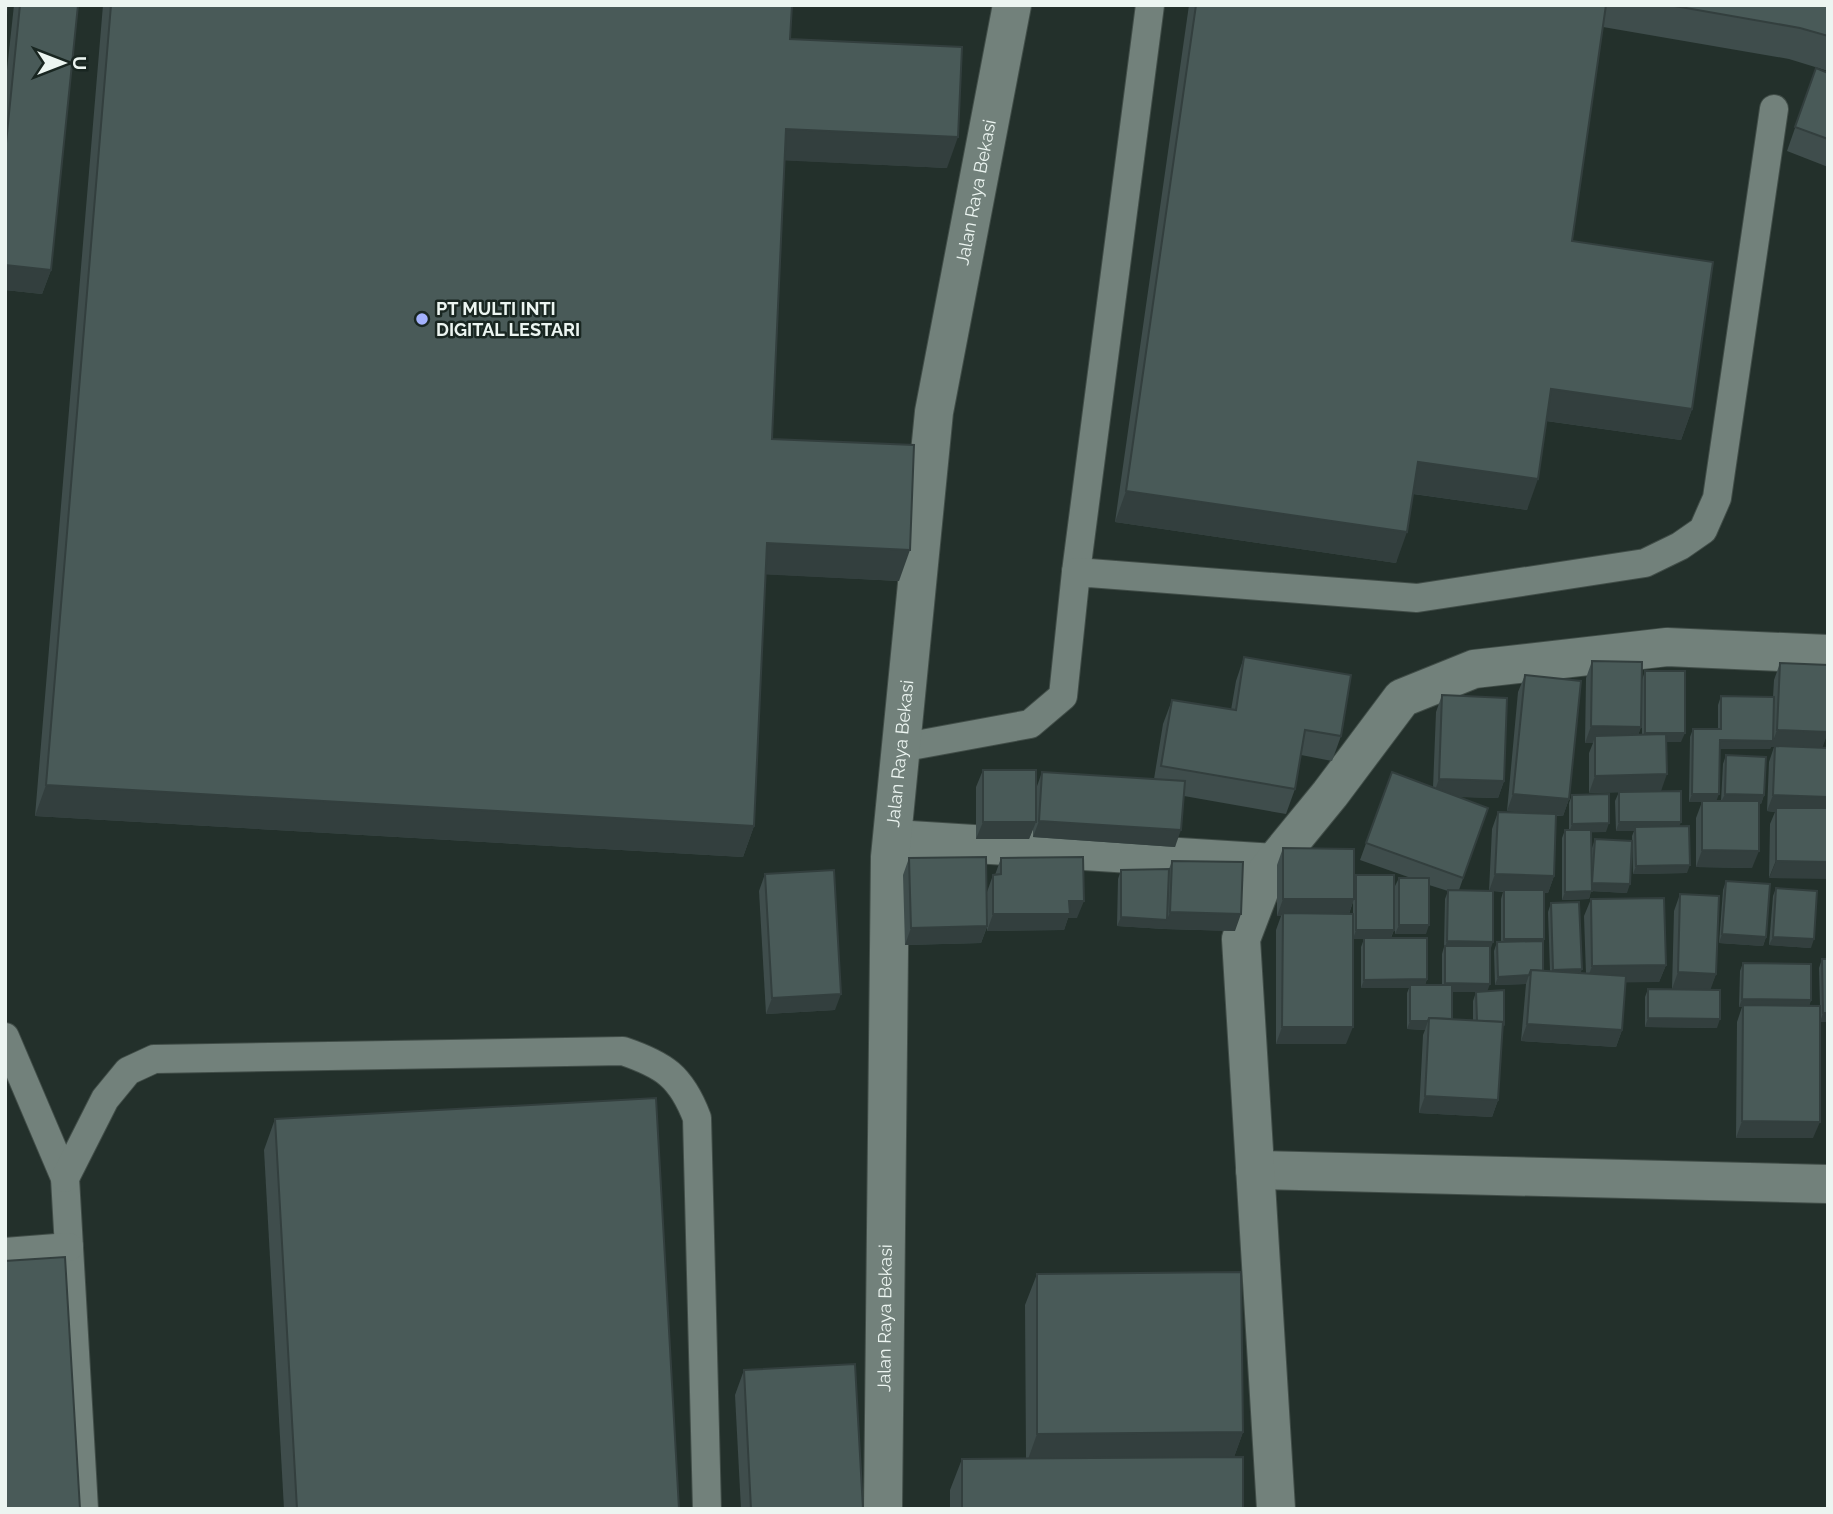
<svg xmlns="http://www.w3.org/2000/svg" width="1833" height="1514" font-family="Raleway,sans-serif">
  <rect width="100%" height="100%" fill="#23302b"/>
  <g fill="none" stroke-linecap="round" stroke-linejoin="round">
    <g stroke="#414d48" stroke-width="30">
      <g id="lane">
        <polyline points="1076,572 1150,5"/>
        <polyline points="900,748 1030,724 1063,696 1076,572 1417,598 1645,563 1680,546 1703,530 1717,498 1774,109"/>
        <polyline points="5,1037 65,1178 84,1509"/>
        <path d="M65 1178 105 1099 128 1071 154 1059 623 1051C664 1065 681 1076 697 1118L707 1509"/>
        <polyline points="5,1252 69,1247"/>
      </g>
    </g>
    <g stroke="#414d48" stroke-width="40">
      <g id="street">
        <polyline points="894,839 1274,863"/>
        <polyline points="1255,1170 1828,1184"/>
        <path id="s1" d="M883 1509 890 857 934 412 1012 5"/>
        <polyline points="1276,1509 1241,939 1267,871 1330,794 1402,698 1474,669 1667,647 1828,654"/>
      </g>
    </g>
    <use href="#lane" stroke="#72817b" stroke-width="28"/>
    <use href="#street" stroke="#72817b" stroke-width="38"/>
  </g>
  <g fill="#3f4d4c" fill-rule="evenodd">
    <polygon points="14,5 78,5 51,270 42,294 5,290 5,88"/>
    <polygon points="103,5 792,5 790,39 947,168 785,160 772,439 899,581 765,574 754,826 743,857 35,816"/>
    <polygon points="1189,5 1828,5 1828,71 1789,59 1603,27 1572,241 1692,409 1681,440 1546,421 1527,510 1413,494 1396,563 1115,522"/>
    <polygon points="1816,68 1828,73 1828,167 1787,151"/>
    <polygon points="1244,657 1341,736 1332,761 1301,755 1295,789 1286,814 1184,796 1175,847 1033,837 1033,829 1029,839 976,839 976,787 983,770 1036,789 1042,772 1154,779 1163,724 1172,700 1231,710 1236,681"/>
    <polygon points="1592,661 1641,727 1638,735 1642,735 1642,680 1645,671 1681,742 1667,742 1661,791 1589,793 1589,753 1593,743 1585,743 1586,678"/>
    <polygon points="1780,663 1828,732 1769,878 1770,824 1775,812 1767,811 1769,762 1774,747 1771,747 1770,749 1719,749 1716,801 1721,801 1723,764 1726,755 1764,795 1761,804 1759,804 1752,868 1696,867 1696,818 1702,802 1689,802 1690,737 1693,729 1718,729 1718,705 1721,696 1773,697 1774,680"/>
    <path d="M1525 675 1569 799 1563 816H1556L1554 876 1548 893H1544V939L1543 943 1544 971H1550L1548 912 1551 903 1580 973 1586 974 1584 916 1591 899 1666 965 1659 982H1625L1622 1030 1616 1047 1521 1041 1526 984 1495 985 1494 951 1497 942H1501V899L1503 892 1493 891 1487 991 1502 1032 1498 1100 1492 1117 1419 1113 1423 1035 1425 1030 1407 1029V993L1409 988H1361V947L1364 939H1353L1346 1044H1276V930L1281 916H1277V865L1283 848 1354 881 1356 875 1394 930 1391 938 1427 979 1425 985H1442V954L1444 947 1445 899 1448 891 1429 885 1426 934H1395V886L1399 878H1411L1360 860 1392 772 1433 788 1436 712 1442 695 1504 781 1498 798 1459 797 1488 808 1459 890 1489 891 1492 829 1498 812 1531 813 1507 811 1518 692ZM1353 902V914H1349ZM1452 992H1476L1473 1001V1020L1452 1019Z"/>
    <polygon points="1619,792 1680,826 1687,873 1633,874 1632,836 1634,831 1616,831 1615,801"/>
    <polygon points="1572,795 1606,832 1591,832 1591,858 1592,848 1595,839 1627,893 1591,891 1589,899 1562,900 1562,838 1565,830 1569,830 1569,803"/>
    <polygon points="909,858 987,892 993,875 995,875 1001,858 1077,918 1068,918 1064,930 987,931 987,927 981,943 905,945 903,875"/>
    <polygon points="1172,861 1235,931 1164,929 1117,926 1118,879 1121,870 1169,869"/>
    <polygon points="765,874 835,1010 766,1014 759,891"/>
    <polygon points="1726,881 1766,937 1763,946 1719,943 1723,890"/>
    <polygon points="1776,888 1811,948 1769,945 1773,896"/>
    <polygon points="1680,894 1716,974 1710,989 1717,1028 1645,1027 1645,997 1648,989 1672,989 1674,911"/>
    <polygon points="1822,959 1828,1022 1820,1022 1813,1138 1736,1138 1737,1022 1742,1007 1739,1007 1740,971 1743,963 1811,1000 1809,1006 1820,1006 1819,968"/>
    <polygon points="275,1119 679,1509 284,1509 264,1150"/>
    <polygon points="1037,1274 1243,1432 1234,1457 1243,1509 950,1509 950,1490 962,1459 1026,1459 1025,1305"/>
    <polygon points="744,1370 863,1509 741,1509 735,1395"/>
  </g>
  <g fill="#333f3e">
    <polygon points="786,129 958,137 947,168 775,160"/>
    <polygon points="5,265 51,270 42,294 5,290"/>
    <polygon points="1551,389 1692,409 1681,440 1540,420"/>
    <polygon points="1418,462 1538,479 1527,510 1407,493"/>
    <polygon points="1126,491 1407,532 1396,563 1115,522"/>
    <polygon points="767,543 910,550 899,581 756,574"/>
    <polygon points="1591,726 1641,727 1635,744 1595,736 1593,743 1585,743"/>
    <polygon points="1777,730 1828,732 1822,749 1771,747 1770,749 1716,749 1720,740 1773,741"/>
    <polygon points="1645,733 1685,733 1681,742 1642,742"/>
    <polygon points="1667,774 1661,791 1589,793 1595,776"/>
    <polygon points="1439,779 1504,781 1498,798 1433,796"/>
    <polygon points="46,785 754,826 743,857 35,816"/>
    <polygon points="1513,794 1569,799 1563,816 1507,811"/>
    <polygon points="1692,794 1719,794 1716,802 1689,802"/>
    <polygon points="1725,794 1764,795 1761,804 1721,802"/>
    <polygon points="1773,795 1828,797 1828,804 1824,814 1776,808 1775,812 1767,811"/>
    <polygon points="1039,821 1181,830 1175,847 1033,837"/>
    <polygon points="983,822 1036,822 1029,839 976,839"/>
    <polygon points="1619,822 1681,822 1678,830 1635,827 1634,831 1616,831"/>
    <polygon points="1609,823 1606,832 1569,833 1572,824"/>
    <polygon points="1702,850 1759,851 1752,868 1696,867"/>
    <polygon points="1776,861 1828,862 1828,879 1769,878"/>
    <polygon points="1690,865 1687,873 1633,874 1636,866"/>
    <polygon points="1495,874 1554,876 1548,893 1489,891"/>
    <polygon points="1592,883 1630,884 1627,893 1591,891 1589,899 1562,900 1565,892 1589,891"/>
    <polygon points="1283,899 1354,899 1348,916 1283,913 1281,916 1277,916"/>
    <polygon points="1069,901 1084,901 1077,918 1068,918 1064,930 987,931 993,914"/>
    <polygon points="1170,912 1241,914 1235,931 1164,929 1117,926 1121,917 1167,920"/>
    <polygon points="1399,925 1429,925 1426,934 1395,934"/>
    <polygon points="987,926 981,943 905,945 911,928"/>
    <polygon points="1356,930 1394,930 1390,939 1353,939"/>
    <polygon points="1722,934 1766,937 1763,946 1719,943"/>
    <polygon points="1773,937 1814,939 1811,948 1769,945"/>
    <polygon points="1504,939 1544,939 1541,948 1501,948"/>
    <polygon points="1447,941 1493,942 1490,951 1444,950"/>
    <polygon points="1666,965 1659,982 1586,983 1592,966"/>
    <polygon points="1582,969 1579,978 1550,979 1553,970"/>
    <polygon points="1678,972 1716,974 1710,991 1672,989"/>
    <polygon points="1529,975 1526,984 1495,985 1498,977"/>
    <polygon points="1427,979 1424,988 1410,985 1409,988 1361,988 1364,980"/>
    <polygon points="1445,983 1490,984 1487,992 1442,992"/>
    <polygon points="841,994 835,1010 766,1014 772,998"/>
    <polygon points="1742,999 1811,1000 1808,1009 1743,1005 1742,1007 1739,1007"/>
    <polygon points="1823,1013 1828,1013 1828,1022 1820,1022"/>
    <polygon points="1648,1018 1720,1019 1717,1028 1645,1027"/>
    <polygon points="1410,1021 1428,1021 1425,1030 1407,1029"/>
    <polygon points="1527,1024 1622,1030 1616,1047 1521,1041"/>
    <polygon points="1282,1027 1353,1027 1346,1044 1276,1044"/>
    <polygon points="1425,1096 1498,1100 1492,1117 1419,1113"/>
    <polygon points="1742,1121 1820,1122 1813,1138 1736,1138"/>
    <polygon points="1243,1432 1232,1463 1026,1465 1037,1434"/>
  </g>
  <g fill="#495a58" stroke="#333f3e" stroke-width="2">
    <polygon points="5,5 7,5 5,26"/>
    <polygon points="20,5 78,5 51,270 5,265 5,153"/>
    <polygon points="111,5 792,5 790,39 962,47 958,137 786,129 772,439 914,445 910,550 767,543 754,826 46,785"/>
    <polygon points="1196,5 1606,5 1572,241 1713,262 1692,409 1551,389 1538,479 1418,462 1407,532 1126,491"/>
    <polygon points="1669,5 1828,5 1828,36 1800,28"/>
    <polygon points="1816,68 1828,73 1828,139 1795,127"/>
    <polygon points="1244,657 1351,675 1341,736 1305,730 1295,789 1161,766 1172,700 1236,710"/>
    <polygon points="1592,661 1642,662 1641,727 1591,726"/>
    <polygon points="1780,663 1828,665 1828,732 1777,730"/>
    <rect x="1645" y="671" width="40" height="62"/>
    <polygon points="1525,675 1581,681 1569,799 1513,794"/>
    <polygon points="1442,695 1507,698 1504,781 1439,779"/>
    <polygon points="1721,696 1774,697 1773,741 1720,740 1719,794 1692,794 1693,729 1721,729"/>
    <polygon points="1666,734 1667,774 1595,776 1595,736"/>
    <polygon points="1775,746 1828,748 1828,797 1773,795"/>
    <polygon points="1726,755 1766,757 1764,795 1725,794"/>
    <rect x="983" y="770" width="53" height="52"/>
    <polygon points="1042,772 1185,781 1181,830 1039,821"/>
    <polygon points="1392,772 1488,808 1463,878 1366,843"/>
    <polygon points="1681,791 1681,822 1619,822 1619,792"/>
    <polygon points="1609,794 1609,823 1572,824 1572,795"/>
    <polygon points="1702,801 1759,801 1759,851 1702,850"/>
    <polygon points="1776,808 1828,808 1828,862 1776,861"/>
    <polygon points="1498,812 1556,814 1554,876 1495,874"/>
    <polygon points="1689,826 1690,865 1636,866 1635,827"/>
    <polygon points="1565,830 1591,830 1592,891 1565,892"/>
    <polygon points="1595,839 1632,841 1630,884 1592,883"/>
    <polygon points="1283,848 1354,849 1354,899 1283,899"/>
    <polygon points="986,857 987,926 911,928 909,858"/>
    <polygon points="1083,857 1084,901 1069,901 1070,914 993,914 993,875 1001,874 1001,858"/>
    <polygon points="1172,861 1243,862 1241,914 1170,912"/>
    <polygon points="1169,869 1167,920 1121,917 1121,870"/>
    <polygon points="834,870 841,994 772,998 765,874"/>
    <rect x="1356" y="875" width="38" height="55"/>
    <rect x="1399" y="878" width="30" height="47"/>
    <polygon points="1726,881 1770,884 1766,937 1722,934"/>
    <polygon points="1776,888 1817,891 1814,939 1773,937"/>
    <polygon points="1448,890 1493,891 1493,942 1447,941"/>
    <rect x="1504" y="890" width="40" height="49"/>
    <polygon points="1680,894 1719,896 1716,974 1678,972"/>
    <polygon points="1664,898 1666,965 1592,966 1591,899"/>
    <polygon points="1579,902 1582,969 1553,970 1551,903"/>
    <polygon points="1283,913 1353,914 1353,1027 1282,1027"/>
    <polygon points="1364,938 1427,938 1427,979 1364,980"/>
    <polygon points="1543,941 1543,971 1531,970 1529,975 1498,977 1497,942"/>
    <polygon points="1445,946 1490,946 1490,984 1445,983"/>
    <polygon points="1822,959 1828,959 1828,1013 1823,1013"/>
    <polygon points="1743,963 1811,964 1811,1000 1742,999"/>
    <polygon points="1531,970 1626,976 1622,1030 1527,1024"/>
    <polygon points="1410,985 1452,985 1452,1019 1429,1018 1428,1021 1410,1021"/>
    <polygon points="1648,989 1720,990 1720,1019 1648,1018"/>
    <polygon points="1504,990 1504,1025 1502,1026 1503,1022 1477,1021 1476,992"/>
    <polygon points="1743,1005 1820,1006 1820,1122 1742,1121"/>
    <polygon points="1429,1018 1503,1022 1498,1100 1425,1096"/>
    <polygon points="656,1098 679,1509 297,1509 275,1119"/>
    <polygon points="65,1257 80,1509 5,1509 5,1261"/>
    <polygon points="1241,1272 1243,1432 1037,1434 1037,1274"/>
    <polygon points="855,1364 863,1509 751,1509 744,1370"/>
    <polygon points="1243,1457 1243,1509 962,1509 962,1459"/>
  </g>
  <circle fill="#a3b2fd" stroke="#192621" stroke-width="2.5" cx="422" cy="319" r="7"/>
  <g text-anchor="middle" stroke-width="5" stroke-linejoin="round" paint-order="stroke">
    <g font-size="18" fill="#ecf5f1" stroke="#192621">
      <text dy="6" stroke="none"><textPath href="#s1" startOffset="1323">Jalan Raya Bekasi</textPath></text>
      <text dy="6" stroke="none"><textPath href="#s1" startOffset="756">Jalan Raya Bekasi</textPath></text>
      <text dy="6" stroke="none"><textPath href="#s1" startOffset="191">Jalan Raya Bekasi</textPath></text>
    </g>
    <g font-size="18" font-weight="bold" fill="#ecf5f1" stroke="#192621" text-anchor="start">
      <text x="436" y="315">PT MULTI INTI<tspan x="436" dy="21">DIGITAL LESTARI</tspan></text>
    </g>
  </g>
  <rect width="1833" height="1514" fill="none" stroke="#ecf5f1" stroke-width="14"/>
  <g transform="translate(63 63) rotate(90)" stroke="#192621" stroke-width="5" paint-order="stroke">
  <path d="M0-5L12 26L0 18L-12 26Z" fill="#ecf5f1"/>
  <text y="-10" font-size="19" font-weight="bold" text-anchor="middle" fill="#ecf5f1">U</text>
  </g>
</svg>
